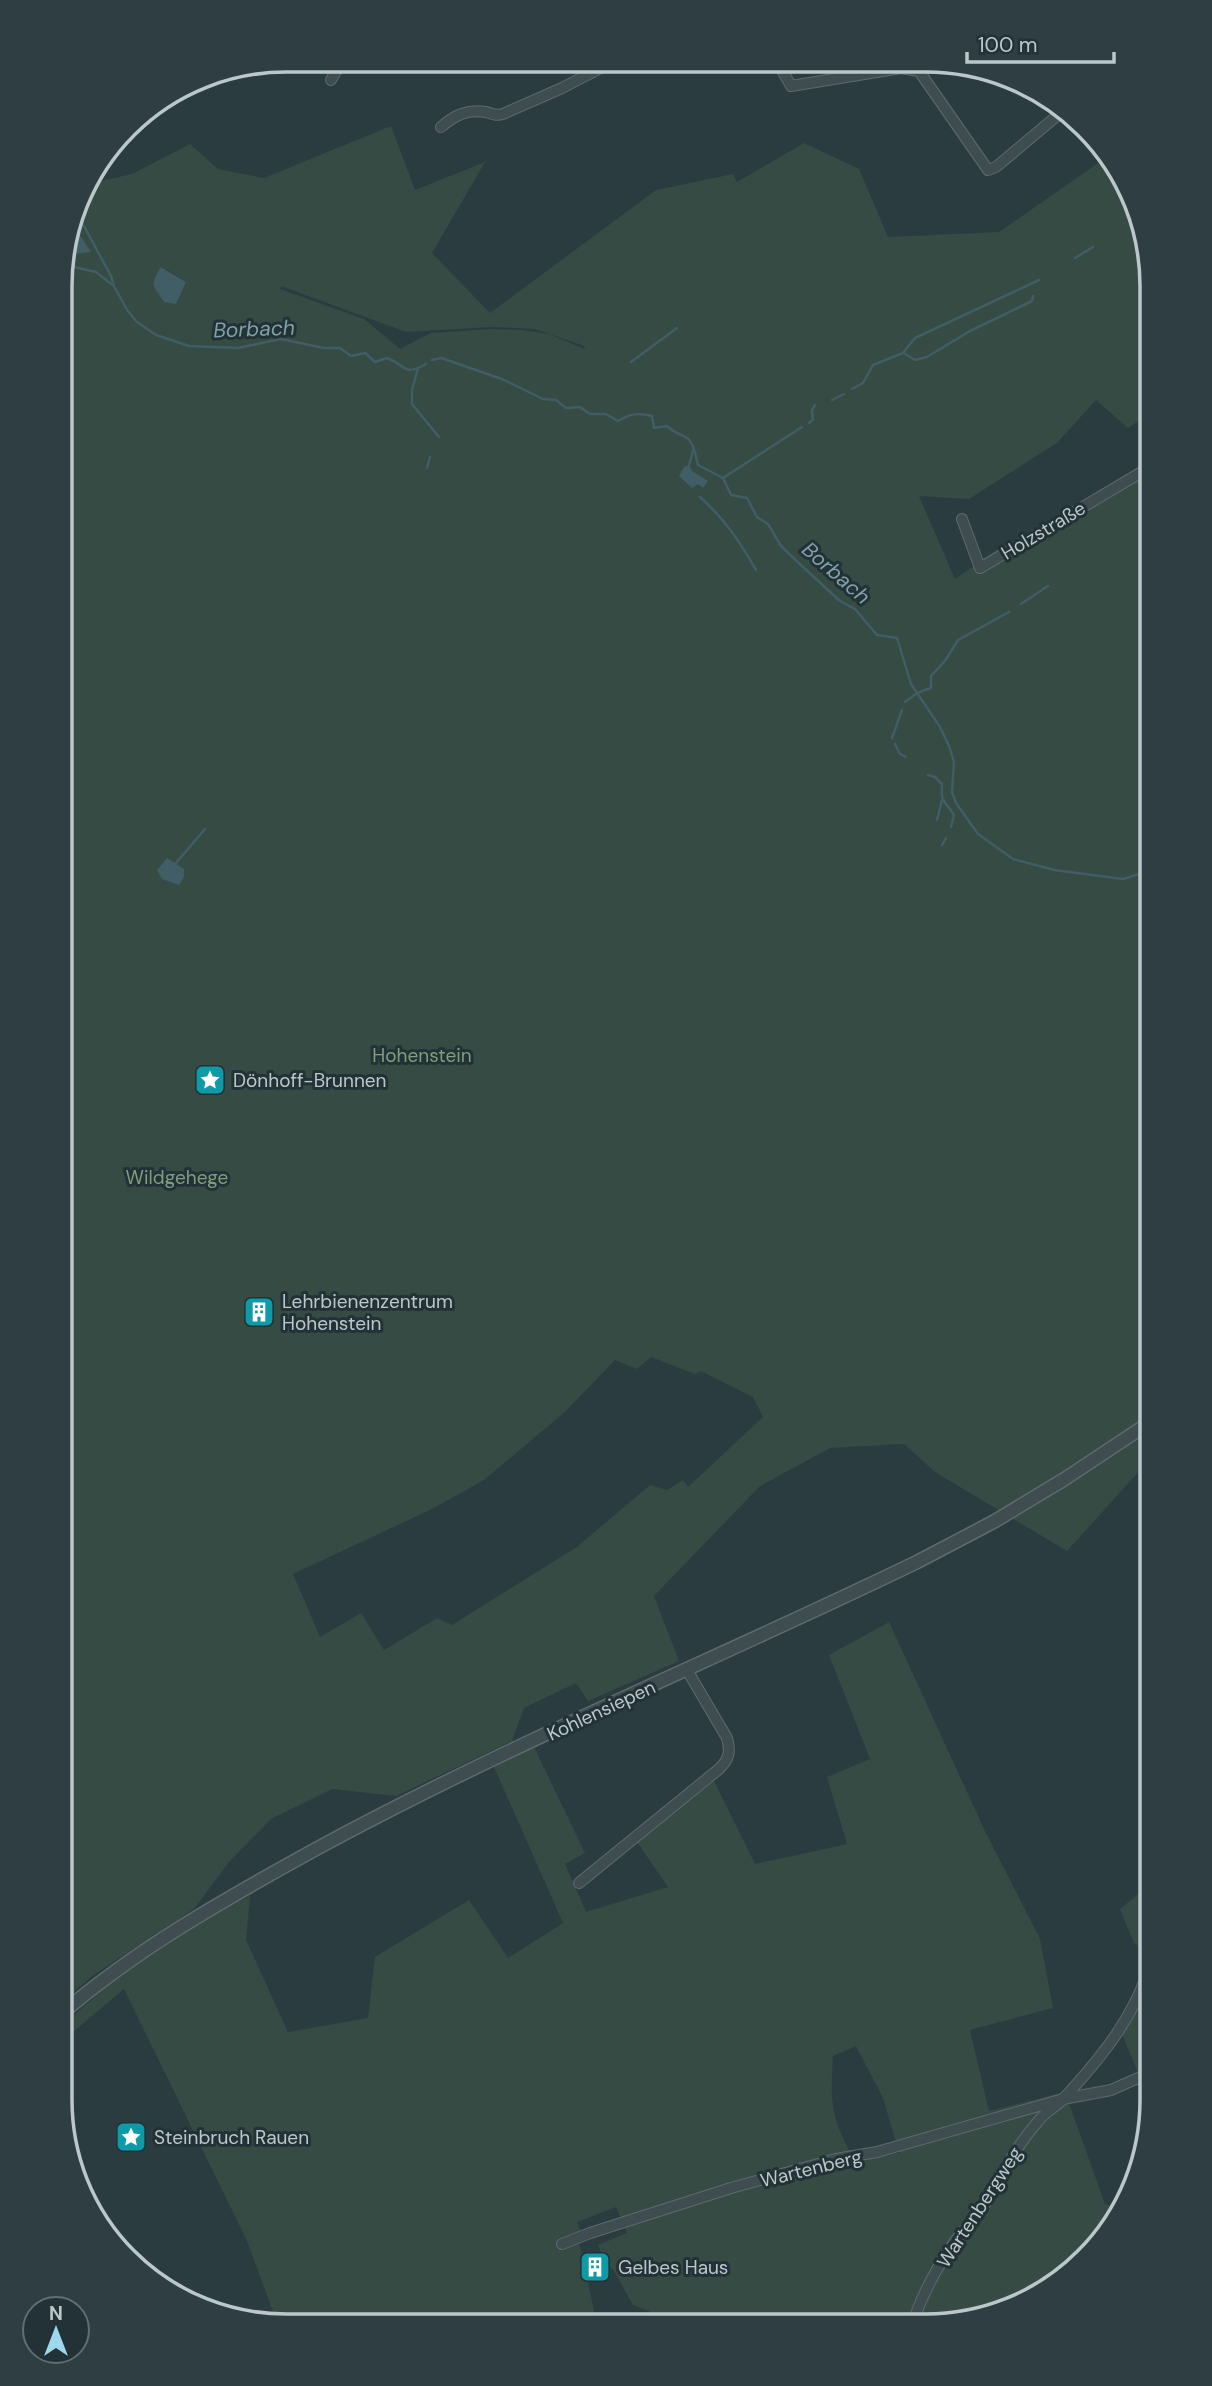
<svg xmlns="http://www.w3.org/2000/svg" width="1212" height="2386" font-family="'DM Sans',sans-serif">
  <rect width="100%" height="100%" fill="#2b3c41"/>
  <g fill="#354b43" fill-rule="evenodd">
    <path d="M391 126 415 190 485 162 432 253 490 313 656 190 733 174 737 182 804 143 859 169 888 237 999 232 1104 159 1141 213 1152 285V412L1128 428 1096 400 1057 443 969 499 919 496 955 579 998 549 1024 545 1147 465 1152 474V666L1151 668 1152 677V1457L1067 1551 935 1472 904 1444 830 1448 760 1486 654 1596 679 1661 588 1701 576 1683 524 1708 512 1741 396 1796 332 1789 271 1819 229 1862 194 1909 92 1976 60 2004 61 256 90 252 78 233 68 235 70 228 77 222 75 213 83 185 132 174 190 144 218 169 264 178ZM166 269 186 282 164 302 159 294ZM281 286 406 332 491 327 535 329 584 346 585 349 549 334 521 330 492 329 431 333 400 349 364 319 280 289ZM651 1357 695 1374 701 1371 753 1397 763 1417 688 1487 683 1480 667 1490 650 1485 577 1547 452 1625 437 1618 384 1650 361 1613 320 1637 293 1574 432 1509 484 1480 566 1411 615 1360 637 1369Z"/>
    <path d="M889 1622 984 1829 1040 1939 1053 2008 970 2030 989 2111 1065 2092 1105 2204 1123 2208 1106 2238 1052 2288 999 2315 927 2326H656L649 2311 633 2305 614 2271 604 2260 598 2245 627 2233 616 2207 577 2222 584 2239 579 2242 595 2315 601 2326 278 2325 247 2241 124 1989 60 2043V2027L113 1981 220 1910 250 1896 246 1940 288 2032 368 2018 375 1957 469 1900 508 1958 563 1923 493 1765 534 1747 585 1853 565 1864 586 1912 668 1887 637 1842 714 1781 755 1864 847 1844 827 1777 870 1759 829 1655ZM856 2046 883 2098 899 2153 854 2158C831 2120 830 2100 833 2056Z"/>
    <polygon points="1152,1883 1152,1953 1134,1943 1120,1909"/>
    <polygon points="1152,1974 1152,2069 1138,2073 1122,2034"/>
  </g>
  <g fill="#415d65">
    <polygon points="78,232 91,252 62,256 68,235"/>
    <path d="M161 267 186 282 176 304 164 302C153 285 149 286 161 267Z"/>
    <polygon points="689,465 692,471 708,481 703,488 698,484 692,488 679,476 684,467"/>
    <polygon points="167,858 184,869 184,877 179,885 162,879 157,870"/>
  </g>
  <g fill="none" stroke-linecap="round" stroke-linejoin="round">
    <g stroke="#415d65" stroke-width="2.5">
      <polyline points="1137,223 1142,221"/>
      <polyline points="84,226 111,276 114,286"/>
      <polyline points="1075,258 1093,247"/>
      <path d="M61 272 74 267 96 272 114 286 127 310 137 322 156 335 189 346 238 348 281 339 324 348H340L351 356 365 353 375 362 387 358C406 365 403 377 426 364"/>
      <polyline points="904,353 915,360 927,357 970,331 1032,301 1033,296"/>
      <path d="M432 360 441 358 502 379 543 399 556 400 566 408 580 407 590 414H606L618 421C630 414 638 412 652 416L654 428 667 426C676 435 680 433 687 438 694 443 696 457 698 465L723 478 731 495 747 498 757 517 768 524 781 546 804 568 840 601 855 609 877 635 897 638 911 684 940 727 949 746 954 762 952 792 956 803 978 834 1013 859 1054 870 1123 879 1152 870"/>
      <polyline points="631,362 677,328"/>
      <polyline points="418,368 412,390 412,404 439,437"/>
      <polyline points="852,389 863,383 873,365 903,353 915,338 1039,280"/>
      <polyline points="832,400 844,394"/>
      <polyline points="809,423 813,420 812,410 815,405"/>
      <polyline points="689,465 693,451"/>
      <polyline points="427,468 430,457"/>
      <polyline points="723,478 802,427"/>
      <path d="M700 497C724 518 740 542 756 570"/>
      <polyline points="1021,604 1048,586"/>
      <polyline points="905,702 917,693 931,688 931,676 945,661 958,640 1009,612"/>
      <polyline points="892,738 902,710"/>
      <polyline points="895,744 900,754 906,757"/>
      <path d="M928 775 935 777 942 784C941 806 944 798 954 815L951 827"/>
      <polyline points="937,820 942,800"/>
      <polyline points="942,845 946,838"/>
      <polyline points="176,863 205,829"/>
    </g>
    <g stroke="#5d6a6e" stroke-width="12">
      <g id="minor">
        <polyline points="778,63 791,86 901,68 919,71 988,170 996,167 1064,110"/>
        <polyline points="331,80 338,68 337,60"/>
        <path d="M441 127C455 115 467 109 486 112 493 114 496 116 503 114L562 88 612 62"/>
        <polyline points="962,519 980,568 1152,466"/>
        <path d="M579 1883 719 1769C729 1759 731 1752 727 1738L687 1670"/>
        <polyline points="562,2244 590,2233 731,2188 836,2159 877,2152 1063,2099 1111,2090 1152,2072"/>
        <path d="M912 2326C921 2296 937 2267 955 2241 965 2228 977 2218 985 2204 1003 2173 1016 2146 1040 2119 1047 2111 1057 2106 1064 2098 1102 2057 1136 2015 1152 1960"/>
      </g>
    </g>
    <g stroke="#5d6a6e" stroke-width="15">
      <path id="tertiary" d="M60 2015C136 1949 227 1898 316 1849 511 1743 717 1659 917 1562L995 1521 1063 1480 1152 1421"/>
    </g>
    <use href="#minor" stroke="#3f4d51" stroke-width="10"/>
    <use href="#tertiary" stroke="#3f4d51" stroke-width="12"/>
  </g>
  <defs>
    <g id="sight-square" transform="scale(1.575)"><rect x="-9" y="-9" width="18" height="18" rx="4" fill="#0f9aa8" stroke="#233236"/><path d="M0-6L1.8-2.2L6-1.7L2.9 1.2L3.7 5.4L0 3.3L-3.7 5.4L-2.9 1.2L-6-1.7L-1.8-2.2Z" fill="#fff"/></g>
    <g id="building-square" transform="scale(1.575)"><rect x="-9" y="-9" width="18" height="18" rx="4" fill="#0f9aa8" stroke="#233236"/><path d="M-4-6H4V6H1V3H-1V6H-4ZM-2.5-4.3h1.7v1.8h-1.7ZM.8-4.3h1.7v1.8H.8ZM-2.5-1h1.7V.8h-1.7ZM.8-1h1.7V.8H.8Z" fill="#fff"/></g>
  </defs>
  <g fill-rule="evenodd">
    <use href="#sight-square" x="210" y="1080"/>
    <use href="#building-square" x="259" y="1312"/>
    <use href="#sight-square" x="131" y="2137"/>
    <use href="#building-square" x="595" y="2267"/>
  </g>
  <g text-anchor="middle" stroke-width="6" stroke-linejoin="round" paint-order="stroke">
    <g font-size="19" fill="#bcc7cb" stroke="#233236">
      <text transform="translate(1043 530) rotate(-31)" y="7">Holzstraße</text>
      <text transform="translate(601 1710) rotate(-25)" y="7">Kohlensiepen</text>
      <text transform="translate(811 2168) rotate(-14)" y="7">Wartenberg</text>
      <text transform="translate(979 2207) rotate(-57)" y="7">Wartenbergweg</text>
    </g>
    <g font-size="19" fill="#819e7d" stroke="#233236">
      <text x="422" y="1062">Hohenstein</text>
      <text x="177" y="1184">Wildgehege</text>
    </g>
    <g font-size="19" fill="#bcc7cb" stroke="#233236" text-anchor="start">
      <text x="233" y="1087">Dönhoff-Brunnen</text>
      <text x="282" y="1308">Lehrbienenzentrum<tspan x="282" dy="22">Hohenstein</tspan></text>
      <text x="154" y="2144">Steinbruch Rauen</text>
      <text x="618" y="2274">Gelbes Haus</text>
    </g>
    <g font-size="21" font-style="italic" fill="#80a1aa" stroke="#233236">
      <text transform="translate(254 329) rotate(-2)" y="7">Borbach</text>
      <text transform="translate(836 573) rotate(41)" y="7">Borbach</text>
    </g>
  </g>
  <path d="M0 0H1212V2386H0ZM286 72H926A214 214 0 0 1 1140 286V2100A214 214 0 0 1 926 2314H286A214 214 0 0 1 72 2100V286A214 214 0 0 1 286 72Z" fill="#2f3e42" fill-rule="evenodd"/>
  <path fill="none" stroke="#bcc7cb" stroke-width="3.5" d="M286 72H926A214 214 0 0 1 1140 286V2100A214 214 0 0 1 926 2314H286A214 214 0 0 1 72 2100V286A214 214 0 0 1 286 72Z"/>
  <g transform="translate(56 2330)"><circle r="33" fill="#233236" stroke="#606e72" stroke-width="2"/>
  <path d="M0-5L12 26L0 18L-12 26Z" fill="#9ed8ed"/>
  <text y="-10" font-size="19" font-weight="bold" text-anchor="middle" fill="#bcc7cb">N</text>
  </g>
  <path d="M967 52v10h147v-10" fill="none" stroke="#bcc7cb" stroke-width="3.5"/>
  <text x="978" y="52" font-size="21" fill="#bcc7cb" stroke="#233236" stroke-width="5" paint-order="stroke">100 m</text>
</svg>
